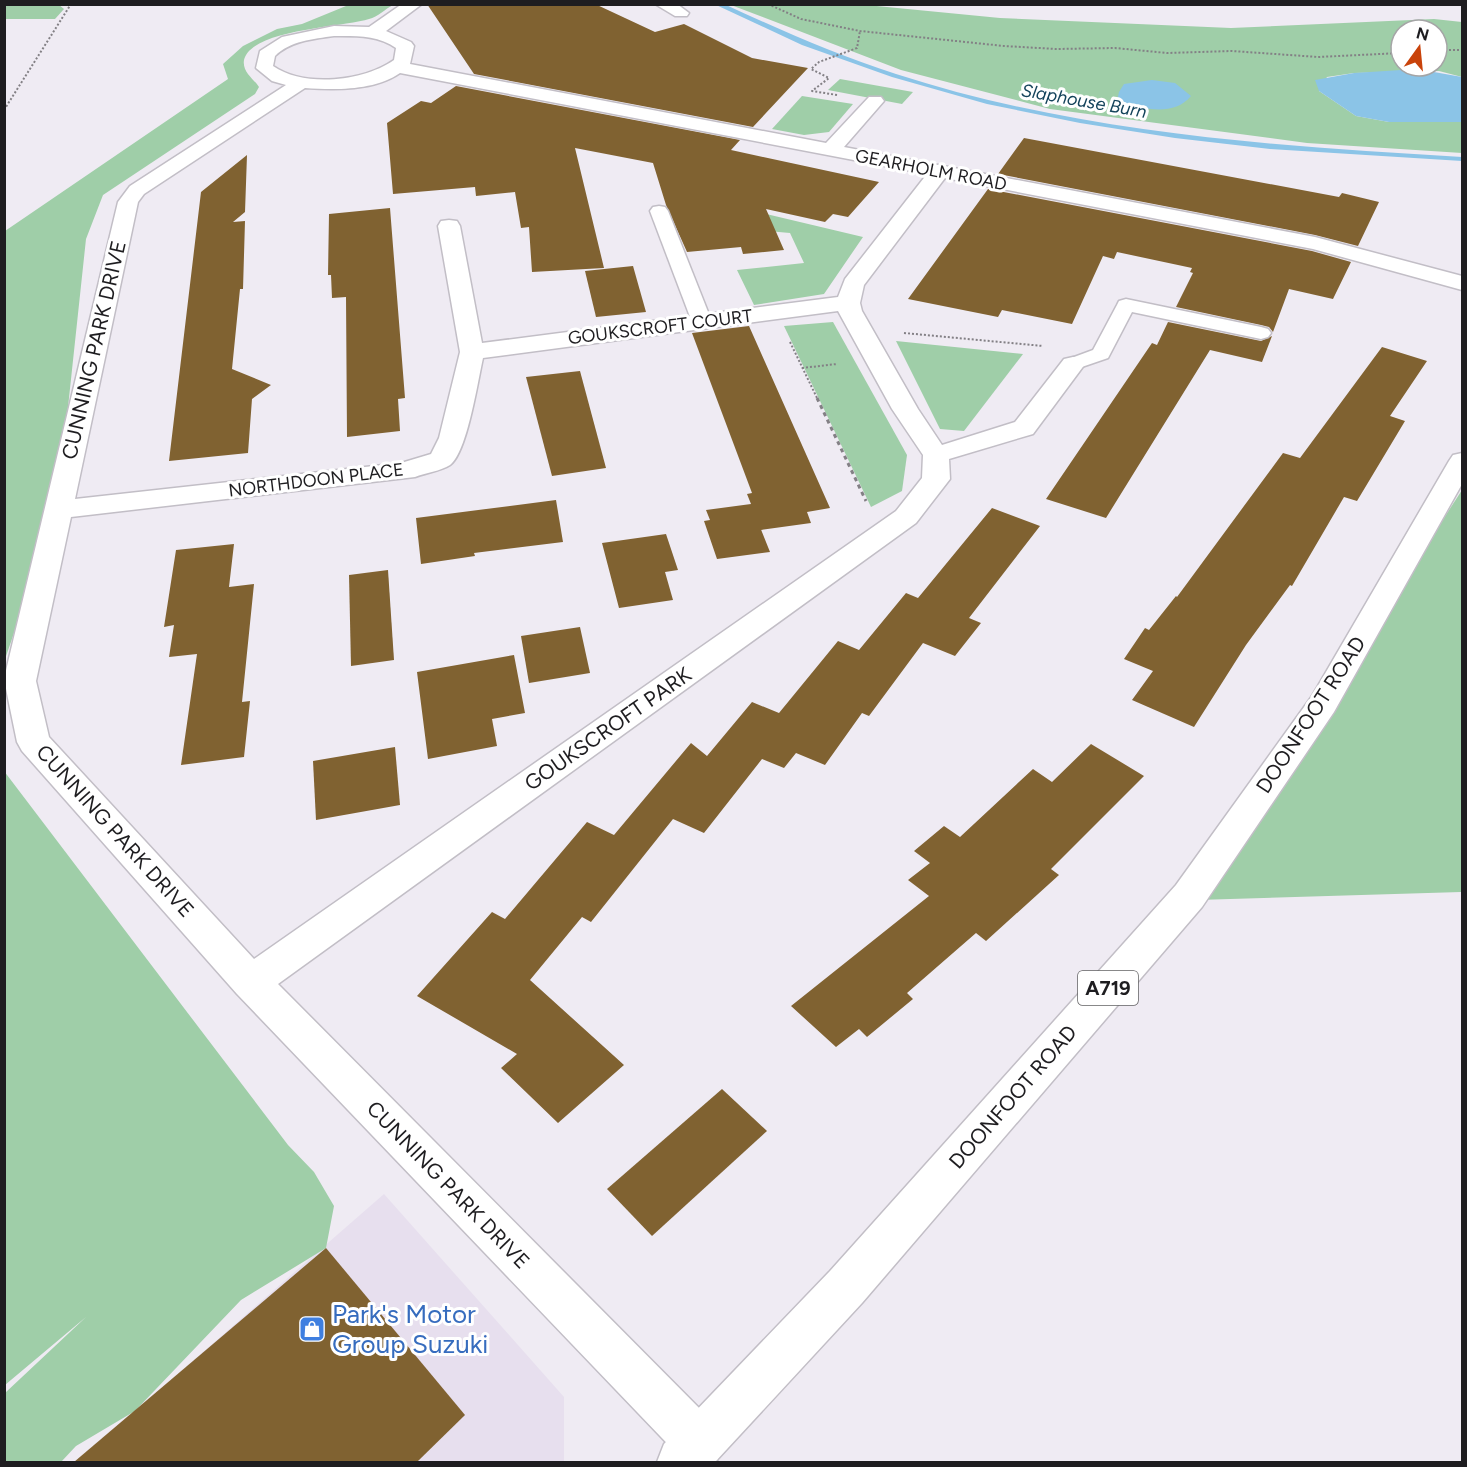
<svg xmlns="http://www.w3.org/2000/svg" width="1467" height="1467" font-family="Figtree,sans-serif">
  <rect width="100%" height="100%" fill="#efebf3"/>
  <polygon fill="#e7dfee" points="384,1194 564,1397 564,1462 77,1462"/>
  <g fill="#9fcea8" fill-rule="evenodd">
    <polygon points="5,4 59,5 64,9 55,19 5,19"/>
    <path d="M856 4 1000 18 1231 28 1434 19 1462 22V77L1439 71 1354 73 1327 77 1319 91 1356 116 1389 122H1462V153L1307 143 1050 109 901 70 731 5ZM1401 30H1437V66H1401Z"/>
    <path d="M393 5C385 9 378 17 369 19 345 27 251 29 244 60 242 72 254 79 259 87L255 94 103 195 86 239 57 510 5 659V231L228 79 223 64 243 46 277 29 302 24 346 6Z"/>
    <polygon points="840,79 913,92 902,104 828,90"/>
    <polygon points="802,96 853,104 829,132 804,135 772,129"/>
    <polygon points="762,213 863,237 824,294 754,305 737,270 804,263 790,233 744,229"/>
    <polygon points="833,322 907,455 902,491 871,507 784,326"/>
    <polygon points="896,341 1023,354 964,431 940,429"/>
    <polygon points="1462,490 1461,892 1197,900"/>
    <polygon points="4,771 288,1145 314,1172 334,1206 326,1248 241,1300 135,1411 76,1446 61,1462 5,1462 5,1393 86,1317 5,1385"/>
  </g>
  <g fill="#8bc4e7">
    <polygon points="1417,69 1462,77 1462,122 1389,122 1356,116 1319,91 1315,80 1354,73"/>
    <path d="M1152 80 1175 83 1191 96C1173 118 1140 108 1117 101L1119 92 1124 84Z"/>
  </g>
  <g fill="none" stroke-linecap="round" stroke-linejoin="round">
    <path fill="#8bc4e7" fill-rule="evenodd" d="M714 4H724C780 30 837 55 896 74 1078 133 1272 146 1462 157V161L1270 149 1175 138 1080 123 987 104 892 77 802 45Z"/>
  </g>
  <g fill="#806231">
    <polygon points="427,4 595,4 655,32 684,24 752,58 808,68 753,127 474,74"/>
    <polygon points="456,86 740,140 731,150 879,182 848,217 833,214 825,222 766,209 784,250 743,254 741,247 687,252 666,205 653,163 575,148 604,268 532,272 529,227 521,228 515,192 476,196 475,187 393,194 387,123 421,101 431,103"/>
    <polygon points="1024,138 1339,197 1342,193 1379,202 1358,246 1315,235 998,174"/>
    <polygon points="247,155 245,212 233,222 245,221 243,289 240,289 232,369 271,385 252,399 248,453 169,461 201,192"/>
    <polygon points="988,189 1312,251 1351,262 1333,299 1289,289 1273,332 1269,327 1261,325 1176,307 1193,273 1190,272 1192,268 1117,252 1114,259 1103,256 1072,324 1002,310 998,317 908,299"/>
    <polygon points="390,208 405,398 398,399 400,431 347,437 346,297 332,298 331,275 328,275 329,214"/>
    <polygon points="633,266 646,312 596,317 585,271"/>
    <polygon points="1168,322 1261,341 1272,336 1262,362 1210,350 1106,518 1046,499 1152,343 1157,345"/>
    <polygon points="749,326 830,508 807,512 811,523 761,530 758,522 770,552 717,559 704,521 710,520 706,510 751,504 747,494 752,493 692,333"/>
    <polygon points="1382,347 1427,361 1390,416 1405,421 1357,501 1344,497 1292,586 1290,585 1246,645 1194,727 1132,700 1153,671 1124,659 1145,628 1149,630 1176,596 1177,597 1283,453 1300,458"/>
    <polygon points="580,371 606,468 552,476 526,377"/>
    <polygon points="556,500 563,542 474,553 475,556 421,564 416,518"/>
    <polygon points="992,508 1040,526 969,618 981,623 955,656 923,643 869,716 862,713 825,765 796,753 784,768 762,759 704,833 673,819 591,922 582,917 530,980 624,1065 558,1123 501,1068 517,1054 417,996 492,912 505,919 587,822 614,835 691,743 707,756 752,702 779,713 838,641 859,650 906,593 918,598"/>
    <polygon points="666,534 678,570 665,572 673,600 619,608 602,543"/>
    <polygon points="234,544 229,587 254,584 242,702 250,701 244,757 181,765 197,654 169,657 174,625 164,627 176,550"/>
    <polygon points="388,570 394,660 351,666 349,575"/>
    <polygon points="580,627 590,673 529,683 521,636"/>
    <polygon points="514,655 525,713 492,719 497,746 428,759 417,672"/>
    <polygon points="1091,744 1144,776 1051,869 1059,875 986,941 976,933 907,993 913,999 867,1037 859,1029 836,1047 791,1006 929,896 908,880 930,863 914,851 944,826 960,837 1033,769 1052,782"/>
    <polygon points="395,747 400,805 316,820 313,761"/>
    <polygon points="722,1089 767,1131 652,1236 607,1189"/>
    <polygon points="326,1248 465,1415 417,1462 74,1462"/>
  </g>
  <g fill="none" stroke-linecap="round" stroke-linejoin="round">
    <g stroke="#c2bec6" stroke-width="3">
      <g id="lane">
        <polygon points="659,206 665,207 668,211 712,322 709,326 695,326 692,322 650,211 653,207"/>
        <polygon points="1126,299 1261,327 1268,329 1271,333 1268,337 1261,339 1132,312 1108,358 1073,370 1066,368 1063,364 1066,360 1093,350 1117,305 1119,301"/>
      </g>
    </g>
    <g stroke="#c2bec6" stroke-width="3">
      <g id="street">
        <path d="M402 4H422L386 31 411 42 414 46 410 64 826 143 869 97H881L884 101 844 147 1315 237 1462 276V290L1313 249 945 178 864 285 860 303 862 311 918 409 942 445 1015 422 1064 359 1073 357 1082 359 1085 364 1033 434 949 459 950 479 916 523 278 984 717 1426 725 1443 717 1460 713 1462 683 1460 237 994 22 751 17 742 4 679 118 202 130 186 286 85 272 81 256 68 260 51 282 37 334 26 369 27ZM334 36C356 36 378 35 396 48L394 60C364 81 305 88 273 66L275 56C290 41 313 39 334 36ZM400 73 927 174 845 279 838 297 482 343 460 226 457 221 449 220 441 221 438 226 460 352 439 438 431 454 401 463 75 499 138 202 144 194 305 88C335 90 374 91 400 73ZM838 311 892 409 923 455 922 478 896 511 254 959 49 737 36 681 71 517 415 477C425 473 441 471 450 465 467 453 478 380 483 358Z"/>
        <polygon points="655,4 677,4 689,13 687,16 675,16"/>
      </g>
    </g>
    <g stroke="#c2bec6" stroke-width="3">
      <polygon id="primary" points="1462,453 1462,484 1334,712 1202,907 862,1303 715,1462 657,1462 664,1444 830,1271 1176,885 1312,696 1449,461 1453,455"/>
    </g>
    <g stroke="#838085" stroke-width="2" stroke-dasharray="2 2" stroke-linecap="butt">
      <polyline points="768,4 801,19 860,31 1004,46 1056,49 1115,48 1167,53 1232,51 1318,57 1401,53"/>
      <polyline points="1437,50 1462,50"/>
      <polyline points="837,95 812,91 829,78 811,69 819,62 857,48 860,31"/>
      <polyline points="4,110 71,4"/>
      <polyline points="904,333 1043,346"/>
      <polyline points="790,342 818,400"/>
      <polyline points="802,368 837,364"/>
    </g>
    <polyline stroke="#838085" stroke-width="3" stroke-dasharray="4 4" stroke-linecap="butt" points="817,398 866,501"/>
    <use href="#lane" fill="#fff" fill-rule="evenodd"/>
    <use href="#street" fill="#fff" fill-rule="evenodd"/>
    <use href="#primary" fill="#fff" fill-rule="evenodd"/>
  </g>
  <defs>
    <g id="shop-square" transform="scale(1.35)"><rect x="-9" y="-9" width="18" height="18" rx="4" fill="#3f7fe0" stroke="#fff"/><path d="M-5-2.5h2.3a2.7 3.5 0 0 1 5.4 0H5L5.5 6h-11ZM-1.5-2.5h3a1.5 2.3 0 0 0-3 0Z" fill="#fff"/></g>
  </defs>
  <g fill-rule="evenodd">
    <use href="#shop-square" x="312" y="1329"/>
  </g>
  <g text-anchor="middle" stroke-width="6" stroke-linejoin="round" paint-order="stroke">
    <g font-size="18" font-style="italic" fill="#14435b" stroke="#fff">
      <text transform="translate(1084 101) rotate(10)" y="6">Slaphouse Burn</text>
    </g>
    <g font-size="18" fill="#1e1d20" stroke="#fff">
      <text transform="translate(931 170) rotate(11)" y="6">GEARHOLM ROAD</text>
      <text transform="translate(660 327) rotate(-7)" y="6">GOUKSCROFT COURT</text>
      <text transform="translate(316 480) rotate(-7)" y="6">NORTHDOON PLACE</text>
    </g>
    <rect fill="#fff" stroke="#626163" stroke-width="1.5" x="1078" y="971" width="60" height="34" rx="4.5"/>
    <g font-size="20" font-weight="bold" fill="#1e1d20">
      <text x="1108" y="995">A719</text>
    </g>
    <g font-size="21" fill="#1e1d20" stroke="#fff">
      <text transform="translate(94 350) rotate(-77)" y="7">CUNNING PARK DRIVE</text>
      <text transform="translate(1311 715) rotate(-57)" y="7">DOONFOOT ROAD</text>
      <text transform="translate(608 729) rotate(-35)" y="7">GOUKSCROFT PARK</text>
      <text transform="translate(115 831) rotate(48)" y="7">CUNNING PARK DRIVE</text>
      <text transform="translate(1013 1097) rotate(-49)" y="7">DOONFOOT ROAD</text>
      <text transform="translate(448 1185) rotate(46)" y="7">CUNNING PARK DRIVE</text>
    </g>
    <g font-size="26" fill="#366cbe" stroke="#fff" text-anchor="start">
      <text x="332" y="1323">Park's Motor<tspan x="332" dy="30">Group Suzuki</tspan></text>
    </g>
  </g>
  <rect width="1467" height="1467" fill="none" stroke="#1e1d20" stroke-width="12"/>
  <g transform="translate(1419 48) rotate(15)"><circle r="28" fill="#ffffff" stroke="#a5a5a6" stroke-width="1.5"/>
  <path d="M0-4.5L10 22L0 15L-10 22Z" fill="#c9430b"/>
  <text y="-9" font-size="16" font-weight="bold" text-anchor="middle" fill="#1e1d20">N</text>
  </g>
</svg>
